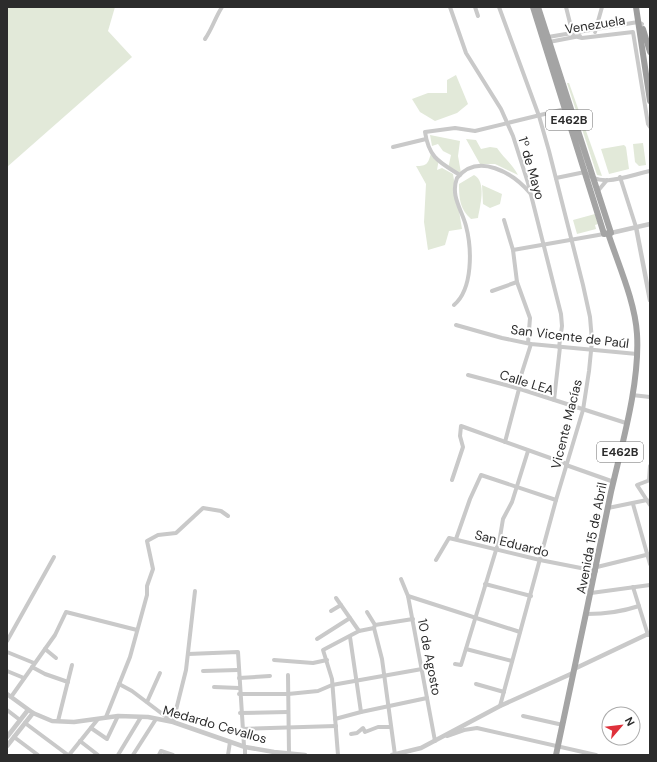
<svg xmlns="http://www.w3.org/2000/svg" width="657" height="762" font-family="'DM Sans',sans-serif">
  <rect width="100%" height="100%" fill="#fff"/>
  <g fill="#e2e9d9">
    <polygon points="7,7 115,7 108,31 132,57 7,167"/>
    <polygon points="456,75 468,104 457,113 435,121 420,112 412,99 428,93 447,93 447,80"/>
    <polygon points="567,83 569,83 602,176 597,175"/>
    <polygon points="430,135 460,141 458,156 461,173 448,169 451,155 443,151 438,144 432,146"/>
    <path d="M466 139 476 140 481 149 490 147 497 148C504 158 512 164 518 175L495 164H480Z"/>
    <polygon points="643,143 646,165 639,166 635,162 633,144"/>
    <polygon points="624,145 626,147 629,169 609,174 601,149"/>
    <path d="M431 153 439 159 437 170 442 168 453 174 462 229 449 231 445 245 428 250 424 222 426 184 416 166C427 166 428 164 431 153Z"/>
    <path d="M474 175C487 182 480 206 478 218L471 219C460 209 459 199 459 184Z"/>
    <polygon points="482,185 502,194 500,204 490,208 483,204"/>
    <polygon points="595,214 598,224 595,225 596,229 577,234 573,220"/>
  </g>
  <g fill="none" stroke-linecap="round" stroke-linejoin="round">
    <g stroke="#c9c9c9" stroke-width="4">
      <polyline points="450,7 466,53 501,109 513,136 528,183 561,314 562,326 559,347"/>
      <polyline points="475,7 478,16"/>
      <polyline points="499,7 539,116 549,151 583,285 590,317 592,341 589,371 583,410 556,500 500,706"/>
      <polyline points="566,7 573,35"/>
      <polyline points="595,32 602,7"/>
      <polyline points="548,37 638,22 642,24"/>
      <polyline points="578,37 582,38 633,32 648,124 650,127"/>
      <path d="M205 39C212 29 215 18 222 7"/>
      <polyline points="549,42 580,36"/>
      <polyline points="393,147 426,139"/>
      <path d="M460 175C439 162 429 158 425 132L455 128 475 131 565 109"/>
      <polyline points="620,177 636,227"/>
      <path d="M556 178 585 172C600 189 630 175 650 171"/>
      <polyline points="597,192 607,180"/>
      <polyline points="504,220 513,250 517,282 530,318 528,343"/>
      <polyline points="513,250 604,234"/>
      <polyline points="492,291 517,282"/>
      <path d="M454 305C473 289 472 249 466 226 462 210 450 196 457 178 478 152 513 173 530 193"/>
      <polyline points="456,325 502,338 531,344 637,354"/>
      <polyline points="468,375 517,388 626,423"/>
      <polyline points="517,388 531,344"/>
      <polyline points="632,395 650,397"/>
      <polyline points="554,400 560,347"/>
      <polyline points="505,442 519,389"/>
      <polyline points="566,465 614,482"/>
      <polyline points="452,480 463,447 460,436 461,426 567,464"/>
      <polyline points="649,480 650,466"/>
      <polyline points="650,480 637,485 650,505"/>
      <polyline points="633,504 650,564"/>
      <polyline points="608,508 647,500"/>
      <polyline points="456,539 470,499 481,475 556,500"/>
      <polyline points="436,560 449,538 540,560 596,571"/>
      <polyline points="597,567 650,554"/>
      <polyline points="401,579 408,596 435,741"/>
      <polyline points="485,584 531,596"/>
      <polyline points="633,587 648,635"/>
      <polyline points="591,593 650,585"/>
      <polyline points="408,596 520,632"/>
      <polyline points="336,598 359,631"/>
      <polyline points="331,611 341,605"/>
      <polyline points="367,612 375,625"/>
      <path d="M587 614C606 614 621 612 639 606"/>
      <polyline points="374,628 382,659 395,755"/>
      <polyline points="350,637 361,712"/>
      <polyline points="317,639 350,618"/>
      <polyline points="7,641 54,557"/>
      <polyline points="45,649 55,635 66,612 137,630"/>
      <polyline points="466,649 512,661"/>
      <polyline points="7,652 34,663"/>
      <polyline points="188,654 238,652 244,746"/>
      <polyline points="274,660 313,663 327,660"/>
      <polyline points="455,664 461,665 500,537 503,519 512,502 528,451"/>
      <polyline points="32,667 45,674 68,682"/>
      <polyline points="7,671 24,678"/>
      <polyline points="203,671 238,670"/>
      <polyline points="288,675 289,754"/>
      <polyline points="239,678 270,676"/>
      <polyline points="119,684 132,691 173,722 186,670 195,591"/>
      <polyline points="476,684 504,692"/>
      <polyline points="214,687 239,688"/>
      <polyline points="239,694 288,694 318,691 332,685 422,669"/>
      <polyline points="11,697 45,649 56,658"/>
      <polyline points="147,702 160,673"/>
      <polyline points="7,710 20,720"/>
      <polyline points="240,713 288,712"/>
      <polyline points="523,716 563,725"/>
      <polyline points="106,717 130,657 147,595 147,586 153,569 147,541 158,535 176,533 203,508 221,511 228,516"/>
      <polyline points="335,719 361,712 427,698"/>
      <polyline points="58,721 72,665"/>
      <polyline points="25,723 68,755"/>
      <polyline points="91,728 107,739 118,716"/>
      <polyline points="242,729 336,726"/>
      <polyline points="351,734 357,733 363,728 365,732 378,727 391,727"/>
      <polyline points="447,736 464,730 477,728 596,755"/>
      <polyline points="14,737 38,755"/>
      <polyline points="80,741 98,755"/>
      <polyline points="69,755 98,719"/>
      <polyline points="118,755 141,717"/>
      <polyline points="133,755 156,719"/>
      <polyline points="159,755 161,751 173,755"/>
      <polyline points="228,755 230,742"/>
      <polyline points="245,755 245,747"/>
      <polyline points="338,755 332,679 323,650 359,631 374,628 375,625 413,619"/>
    </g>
    <g stroke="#c9c9c9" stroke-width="4.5">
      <polyline points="636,227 650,300"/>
      <polyline points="611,233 650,224"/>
      <polyline points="574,669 650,633"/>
      <polyline points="7,694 33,713 52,721 74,722 118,716 148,717 173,722 245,747 274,752 305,755"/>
      <polyline points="7,737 28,710"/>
      <polyline points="7,746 33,713"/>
      <polyline points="392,755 421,748 500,706 573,673"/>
    </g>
    <g stroke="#a4a4a4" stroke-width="6">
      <polyline points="533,7 604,234 611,233 538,7"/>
      <path d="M556 755C575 667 593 580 611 492 622 444 640 383 637 334 635 301 618 264 608 233"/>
    </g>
    <g stroke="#9c9c9c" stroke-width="6">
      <polyline points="636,7 650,101"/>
      <polyline points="643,29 650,52"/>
    </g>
  </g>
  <g text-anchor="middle" stroke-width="4" stroke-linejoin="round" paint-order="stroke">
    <g fill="#fff" stroke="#6b6b6b" stroke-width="1">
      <rect x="546" y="110" width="46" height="20" rx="3"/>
      <rect x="597" y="442" width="46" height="20" rx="3"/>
    </g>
    <g font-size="12" font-weight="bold" fill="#2c2c2c">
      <text x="569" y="124">E462B</text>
      <text x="620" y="456">E462B</text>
    </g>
    <g font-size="13" fill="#2c2c2c" stroke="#fff">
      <text transform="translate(595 24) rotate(-9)" y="5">Venezuela</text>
      <text transform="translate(532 168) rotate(74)" y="5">1º de Mayo</text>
      <text transform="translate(570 336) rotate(7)" y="5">San Vicente de Paúl</text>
      <text transform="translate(527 382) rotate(17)" y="5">Calle LEA</text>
      <text transform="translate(566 424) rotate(-76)" y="5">Vicente Macías</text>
      <text transform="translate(591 538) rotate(-79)" y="5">Avenida 15 de Abril</text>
      <text transform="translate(512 543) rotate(14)" y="5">San Eduardo</text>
      <text transform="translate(430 657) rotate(79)" y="5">10 de Agosto</text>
      <text transform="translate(215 724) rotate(16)" y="5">Medardo Cevallos</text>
    </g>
  </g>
  <rect width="657" height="762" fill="none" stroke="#2c2c2c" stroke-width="16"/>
  <g transform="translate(621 726) rotate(62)"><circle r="19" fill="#ffffff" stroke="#ababab"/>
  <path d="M0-3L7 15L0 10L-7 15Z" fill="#df313b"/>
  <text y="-6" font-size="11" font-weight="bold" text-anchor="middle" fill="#2c2c2c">N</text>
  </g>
</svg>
